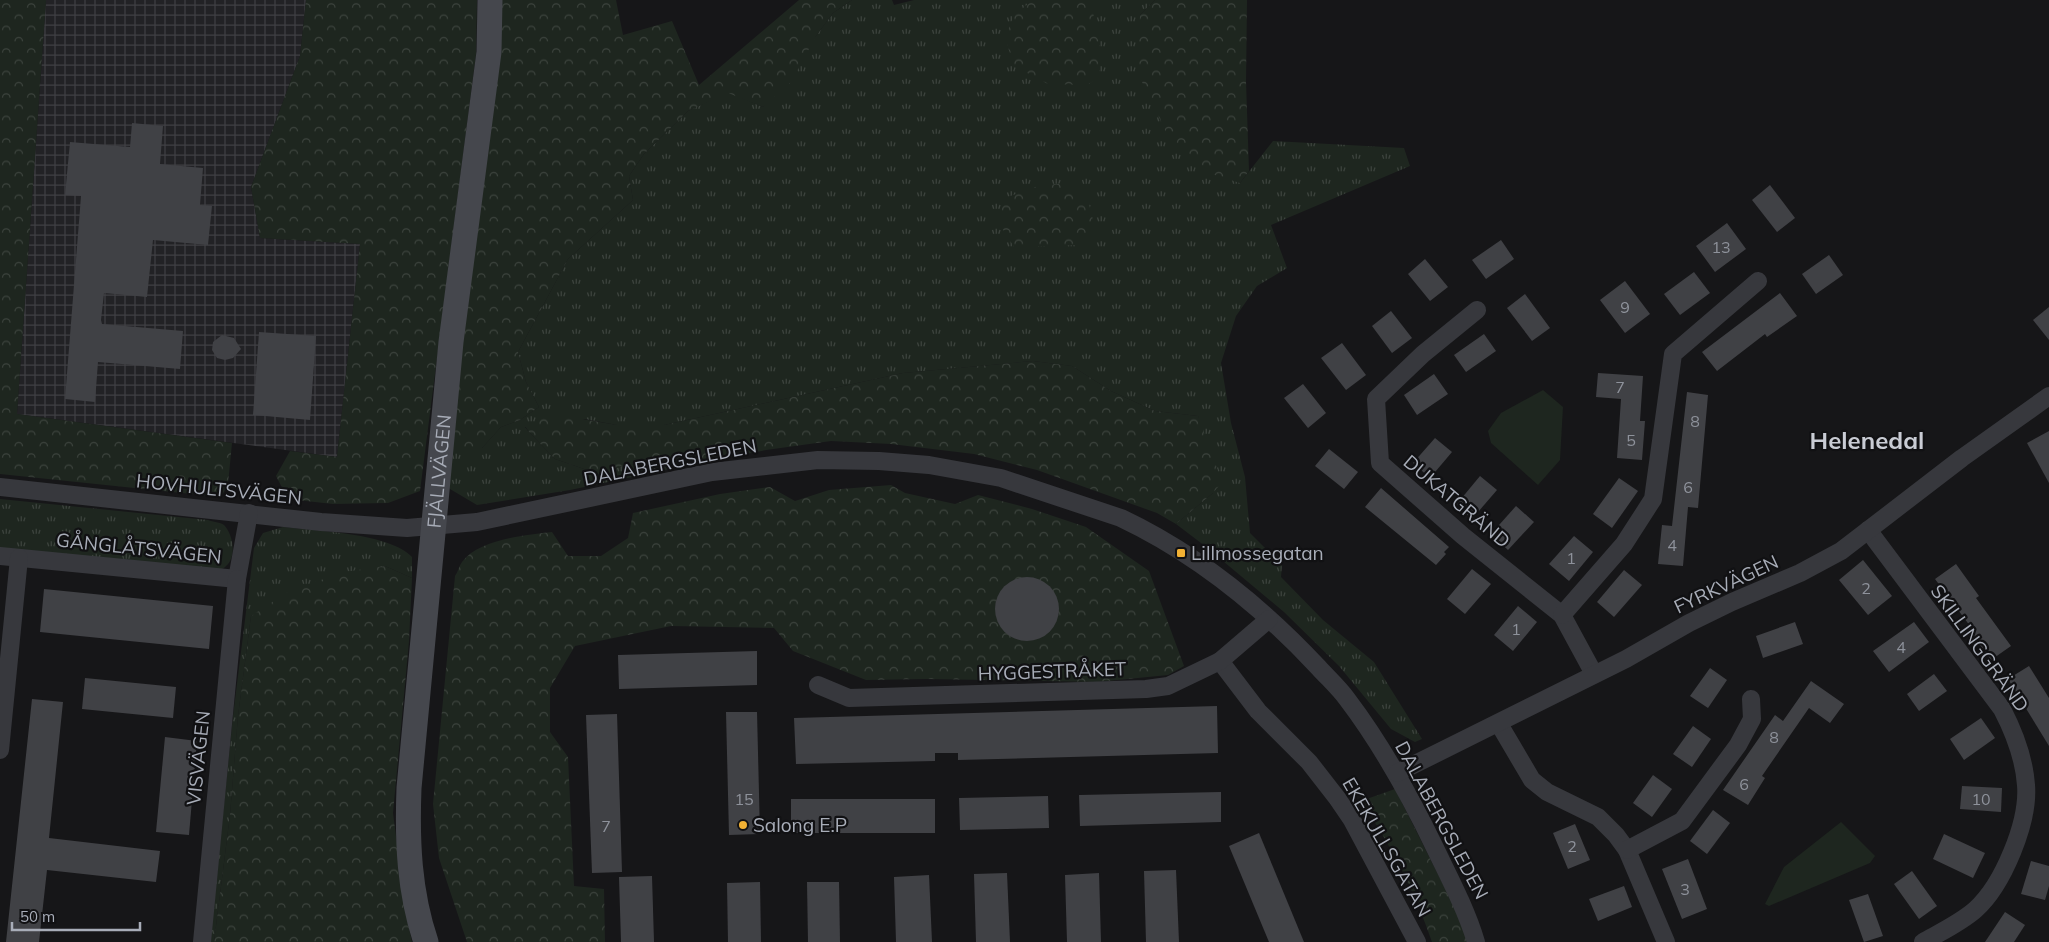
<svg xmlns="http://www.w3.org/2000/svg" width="2049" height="942" font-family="Mulish,sans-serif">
  <defs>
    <pattern id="industrial-grid" width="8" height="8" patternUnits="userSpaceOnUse" patternTransform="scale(1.25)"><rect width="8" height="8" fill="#222225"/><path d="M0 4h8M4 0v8" fill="none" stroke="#3f3f43"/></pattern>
    <pattern id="grass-tufts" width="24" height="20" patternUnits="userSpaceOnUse" patternTransform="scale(1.25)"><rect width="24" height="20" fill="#1e261f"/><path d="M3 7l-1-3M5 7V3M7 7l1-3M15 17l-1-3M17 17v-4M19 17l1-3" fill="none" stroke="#3c433d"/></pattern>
    <pattern id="forest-crowns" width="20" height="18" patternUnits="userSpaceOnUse" patternTransform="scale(1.25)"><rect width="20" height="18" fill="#1e261f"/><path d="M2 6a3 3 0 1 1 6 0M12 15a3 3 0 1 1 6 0" fill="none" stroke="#3c433d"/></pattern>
  </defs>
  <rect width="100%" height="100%" fill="#161618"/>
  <polygon fill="url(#industrial-grid)" points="46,0 306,0 300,56 251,187 260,238 360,244 337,457 17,414"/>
  <g fill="url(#grass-tufts)">
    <polygon points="852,0 892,0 894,5 914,0 1155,0 1140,15 1240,183 1273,141 1404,148 1410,166 1271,225 1287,268 1257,286 1236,316 1221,363 1231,423 1245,477 1250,533 1282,565 1281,577 1323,620 1374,662 1422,739 1415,742 1391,729 1339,666 1284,612 1205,546 1176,524 1213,493 1198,416 1155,411 1111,391 1072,366 1033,361 903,373 664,425 617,425 585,419 525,427 529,432 555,459 593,472 690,454 694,464 570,490 477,505 450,489 448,482 450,431 482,448 501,427 520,420 539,407 526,382 518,352 568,259 633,200 629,176 644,154 688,111 728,92 763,107 833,13"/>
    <path d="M0 499 208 520C213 522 220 522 224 525 233 534 237 557 226 566 224 569 218 570 215 571L0 548Z"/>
    <path d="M283 527C315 531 390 533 412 557V578L385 566 267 607 251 616 238 716 230 815 214 942H210L233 716 254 548 263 533Z"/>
  </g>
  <g fill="url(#forest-crowns)">
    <polygon points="0,0 46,0 17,414 232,443 228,484 221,497 0,474"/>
    <polygon points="306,0 477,0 476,54 420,491 388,503 333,504 288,499 276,476 290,451 337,457 360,244 260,238 251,187 300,56"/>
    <polygon points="501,0 616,0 623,35 672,21 699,85 799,0 852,0 833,13 816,36 791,82 763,107 728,93 688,111 644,154 629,176 633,200 568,259 518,352 526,382 539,407 520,420 501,427 482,448 466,450 450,431"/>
    <polygon points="1033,0 1090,0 1099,38 1099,77 1087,85 1048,84 1014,66 1005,38 1014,15"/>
    <polygon points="1155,0 1247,0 1246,82 1249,171 1240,183 1212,174 1167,134 1137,71 1140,15"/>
    <polygon points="1065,183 1088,200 1095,228 1083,245 1014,247 1002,228 1002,199 1038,186"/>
    <polygon points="1033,361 1072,366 1111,391 1155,411 1198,416 1222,482 1213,493 1176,524 1157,513 1037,470 974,454 891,444 831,441 766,450 694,464 690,454 593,472 555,459 529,432 525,426 553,414 617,425 664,425 903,373"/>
    <path d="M891 485 905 493 955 504 978 495 1032 509 1086 527 1149 571 1184 666 1168 675 1097 682 926 679 866 680 793 651 774 628 671 626 575 646 550 688V732L568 757 574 886 604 889 605 942H467L439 858 433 804 455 576C458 572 459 566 462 562 479 539 526 535 552 532L568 556H601L628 538 633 513 720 494 770 487 795 501 829 490Z"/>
    <polygon points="385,566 412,578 409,641 393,813 406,914 412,942 214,942 230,815 238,716 251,616 289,591 344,572"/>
    <path d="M1395 789 1463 924 1468 942H1432C1415 892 1391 845 1361 801Z"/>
  </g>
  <g fill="#1e261f">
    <polygon points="1543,390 1563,407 1560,460 1538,485 1491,443 1488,431 1501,413"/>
    <polygon points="1841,822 1875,856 1870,863 1769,906 1765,904 1784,867"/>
  </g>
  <g fill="#404145">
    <polygon points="132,123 163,126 160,164 203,168 200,205 212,206 208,245 153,240 147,297 104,293 101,320 102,324 183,331 180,369 98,362 95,402 65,399 81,196 65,195 70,142 130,147"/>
    <polygon points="1770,185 1795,218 1777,232 1752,200"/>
    <polygon points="1727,223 1746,249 1715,272 1696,246"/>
    <polygon points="1501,240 1514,259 1486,279 1472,260"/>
    <polygon points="1829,255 1843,275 1816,294 1802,274"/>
    <polygon points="1425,259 1448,287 1430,301 1408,274"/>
    <polygon points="1694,272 1710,293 1680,315 1664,294"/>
    <polygon points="1625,281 1650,314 1625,333 1600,300"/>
    <polygon points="1780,293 1797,316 1767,337 1765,334 1717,371 1702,352"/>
    <polygon points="1525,294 1550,328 1532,341 1507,308"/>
    <polygon points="2049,307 2049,340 2033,320"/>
    <polygon points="1391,311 1412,338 1392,353 1372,326"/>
    <polygon points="259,332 316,336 310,420 253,415"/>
    <polygon points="1484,334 1496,351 1466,372 1454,355"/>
    <polygon points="222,335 234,338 241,349 233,358 225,360 217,358 212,350 213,342"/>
    <polygon points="1342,343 1366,375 1346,390 1321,358"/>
    <polygon points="1598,373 1643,376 1640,421 1645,421 1642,460 1617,458 1621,399 1596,397"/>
    <polygon points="1434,374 1448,394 1417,415 1404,395"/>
    <polygon points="1303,384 1326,413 1308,428 1284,398"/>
    <polygon points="1687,392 1708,395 1698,508 1688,507 1683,566 1658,564 1662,525 1672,526"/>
    <polygon points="2049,431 2049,483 2027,443"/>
    <polygon points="1435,438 1452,452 1430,478 1413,463"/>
    <polygon points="1329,449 1358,472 1344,489 1315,466"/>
    <polygon points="1480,476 1497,490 1472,519 1456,505"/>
    <polygon points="1619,478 1638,491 1612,528 1593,514"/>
    <polygon points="1381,488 1449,547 1444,552 1446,554 1436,565 1365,507"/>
    <polygon points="1516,506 1534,522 1508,550 1491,534"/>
    <polygon points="1574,536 1593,552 1569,581 1549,564"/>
    <polygon points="1863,560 1892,596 1868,615 1839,580"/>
    <polygon points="1956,564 1979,596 1976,598 2011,646 1991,660 1970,632 1973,630 1935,579"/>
    <polygon points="1472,569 1491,584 1465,614 1447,599"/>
    <polygon points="1624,570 1642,585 1614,617 1597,602"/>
    <circle cx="1027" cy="609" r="32"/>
    <polygon points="44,589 213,606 209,649 40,632"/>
    <polygon points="1518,606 1537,622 1513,651 1494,635"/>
    <polygon points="1795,622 1803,644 1763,658 1756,636"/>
    <polygon points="1914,622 1929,642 1889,672 1873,651"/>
    <polygon points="757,651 757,685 619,689 618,655"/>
    <polygon points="2029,666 2049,698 2049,746 2008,679"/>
    <polygon points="1710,668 1727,680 1708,708 1690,696"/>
    <polygon points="1934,674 1947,691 1919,711 1907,694"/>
    <polygon points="85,678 176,687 173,718 82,709"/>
    <polygon points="1811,681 1844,704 1830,723 1809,708 1762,776 1765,778 1748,805 1723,790 1775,715 1783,721"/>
    <polygon points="32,699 63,702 49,838 160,851 156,882 47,870 39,942 6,942"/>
    <polygon points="1217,706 1218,753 958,760 958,753 935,753 935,761 796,764 794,718"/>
    <polygon points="726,712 757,712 760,834 729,835"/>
    <polygon points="617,714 622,872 592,873 586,715"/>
    <polygon points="1981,718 1995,738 1964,760 1950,739"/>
    <polygon points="1693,726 1711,739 1692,767 1673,754"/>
    <polygon points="165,737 197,741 189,835 156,832"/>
    <polygon points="1653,775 1672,789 1652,817 1633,803"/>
    <polygon points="1962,786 2002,788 2001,812 1960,809"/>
    <polygon points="1221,792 1221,822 1080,826 1079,795"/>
    <polygon points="1048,796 1049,828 960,830 959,798"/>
    <rect x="791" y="799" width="144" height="34"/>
    <polygon points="1713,810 1730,823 1707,854 1690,841"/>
    <polygon points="1575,824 1590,860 1568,869 1553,833"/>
    <polygon points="1259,833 1304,942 1269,942 1229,846"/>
    <polygon points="1944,834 1985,853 1973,878 1933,859"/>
    <polygon points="1688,859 1707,909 1682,919 1662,869"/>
    <polygon points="2031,861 2049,866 2049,886 2045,900 2021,894"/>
    <polygon points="1176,870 1179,942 1146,942 1144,871"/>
    <polygon points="1912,871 1937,906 1919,919 1894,884"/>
    <polygon points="1007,873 1010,942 976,942 974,874"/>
    <polygon points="1099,873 1101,942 1067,942 1065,875"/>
    <polygon points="929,875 932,942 896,942 894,877"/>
    <polygon points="652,876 654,942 621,942 619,877"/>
    <polygon points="760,882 761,942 728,942 727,883"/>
    <polygon points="807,882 839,882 840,942 808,942"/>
    <polygon points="1624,886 1632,907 1598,921 1589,899"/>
    <polygon points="1868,894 1883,936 1864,942 1849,900"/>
    <polygon points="2005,912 2025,925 2014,942 1985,942"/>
  </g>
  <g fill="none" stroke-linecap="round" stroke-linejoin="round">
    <g stroke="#37383d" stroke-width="18">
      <polyline points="1477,310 1423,354 1376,399 1380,463 1463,536 1562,615 1594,674"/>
      <path d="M0 487 321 522 407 528 477 522 712 472 818 460 879 461 929 465 1001 478 1121 518C1195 553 1263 608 1319 668 1328 678 1339 688 1347 699 1382 745 1410 796 1435 848 1450 879 1466 909 1476 942"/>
      <path d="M1868 530 2002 709C2014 732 2024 757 2026 785 2029 822 2003 885 1975 910 1960 923 1941 932 1923 942"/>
      <polyline points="0,556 237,579 249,513"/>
      <polyline points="1562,615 1624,544 1653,499 1673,354 1758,281"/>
      <polyline points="1220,661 1258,711 1309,762 1337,798 1352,820 1417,942"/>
      <polyline points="818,685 849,698 1146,689 1168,686 1220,661 1269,619"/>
      <polyline points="1499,724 1532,780 1547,792 1598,817 1616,835 1627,850 1666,942"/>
      <polyline points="0,750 19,558"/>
      <polyline points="1397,773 1626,659 1689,623 1732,602 1800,573 1841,551 1962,458 2049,396"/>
      <polyline points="1627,850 1682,821 1738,745 1752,719 1751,699"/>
      <polyline points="202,942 237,579"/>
    </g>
    <path stroke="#45474d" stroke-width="25" id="s1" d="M426 942C409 892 407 841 409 788L451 342 489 52 490 0"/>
  </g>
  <g fill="#f2b134" stroke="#111113" stroke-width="2">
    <rect x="1176" y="548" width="10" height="10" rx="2.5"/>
    <circle cx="743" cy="825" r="5"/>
  </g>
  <g text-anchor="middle" stroke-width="4.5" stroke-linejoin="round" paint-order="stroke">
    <g font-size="16" fill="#8e929b">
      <text x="1721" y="253">13</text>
      <text x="1625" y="313">9</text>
      <text x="1620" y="393">7</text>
      <text x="1695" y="427">8</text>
      <text x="1631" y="446">5</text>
      <text x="1688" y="493">6</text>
      <text x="1672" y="551">4</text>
      <text x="1571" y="564">1</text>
      <text x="1866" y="594">2</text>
      <text x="1516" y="635">1</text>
      <text x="1901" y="653">4</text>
      <text x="1774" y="743">8</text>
      <text x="1744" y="790">6</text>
      <text x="744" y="805">15</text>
      <text x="1981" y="805">10</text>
      <text x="606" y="832">7</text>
      <text x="1572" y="852">2</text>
      <text x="1685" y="895">3</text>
    </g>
    <g font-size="19" fill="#a8adb8" stroke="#111113">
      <text transform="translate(670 462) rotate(-11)" y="7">DALABERGSLEDEN</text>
      <text dy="7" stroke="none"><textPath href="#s1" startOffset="474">FJÄLLVÄGEN</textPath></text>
      <text transform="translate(219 489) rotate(6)" y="7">HOVHULTSVÄGEN</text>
      <text transform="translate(1457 501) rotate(40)" y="7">DUKATGRÄND</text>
      <text transform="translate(139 548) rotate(6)" y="7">GÅNGLÅTSVÄGEN</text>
      <text transform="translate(1726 584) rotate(-25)" y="7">FYRKVÄGEN</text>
      <text transform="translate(1980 648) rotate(54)" y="7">SKILLINGGRÄND</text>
      <text transform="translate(1052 671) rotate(-2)" y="7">HYGGESTRÅKET</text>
      <text transform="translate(198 758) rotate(-84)" y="7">VISVÄGEN</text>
      <text transform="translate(1442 820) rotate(62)" y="7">DALABERGSLEDEN</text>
      <text transform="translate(1387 847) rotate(60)" y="7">EKEKULLSGATAN</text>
    </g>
    <g font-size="19" fill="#a8adb8" stroke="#111113" text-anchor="start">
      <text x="1191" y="560">Lillmossegatan</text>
      <text x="753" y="832">Salong E.P</text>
    </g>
    <g font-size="24" font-weight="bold" fill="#c9ccd4" stroke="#111113">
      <text x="1867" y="449">Helenedal</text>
    </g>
  </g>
  <path d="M12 922v8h128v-8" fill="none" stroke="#a8adb8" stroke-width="2.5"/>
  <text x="20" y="922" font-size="15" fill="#a8adb8" stroke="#111113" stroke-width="4" paint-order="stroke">50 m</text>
</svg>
